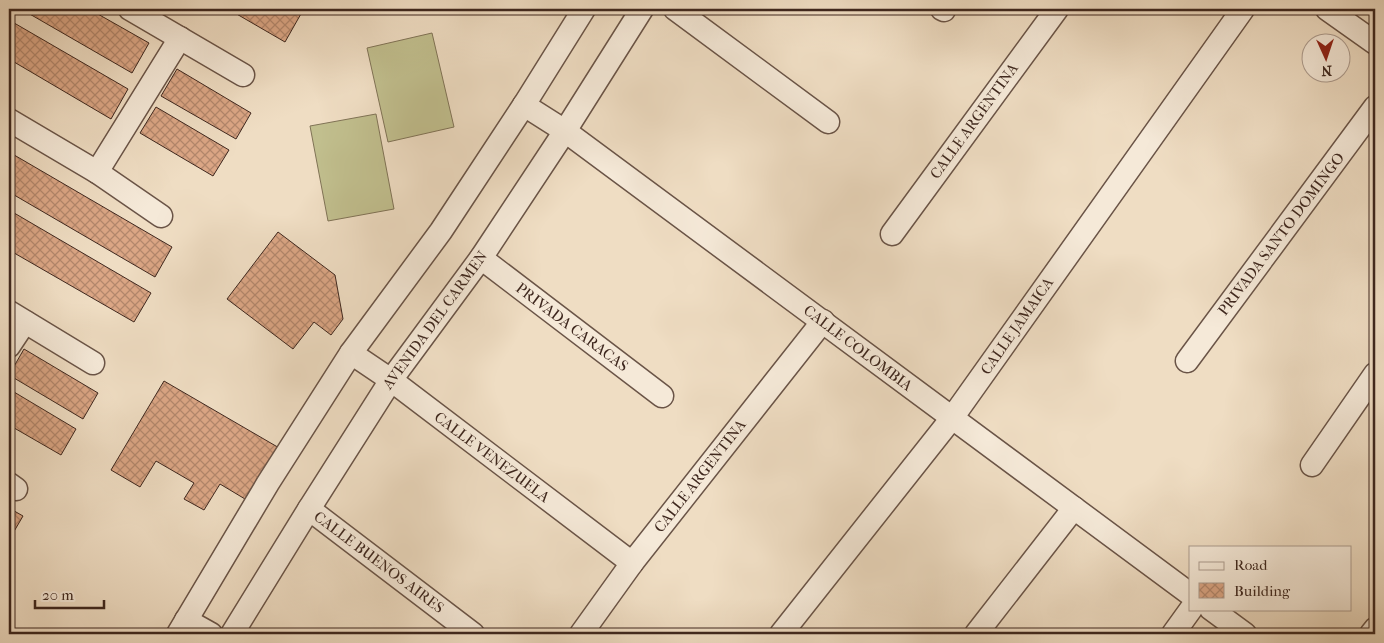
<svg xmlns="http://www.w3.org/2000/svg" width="1384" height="643" font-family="'IM FELL French Canon',serif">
  <defs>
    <pattern id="building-cross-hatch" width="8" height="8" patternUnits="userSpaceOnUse" patternTransform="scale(1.25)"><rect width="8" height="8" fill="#dba685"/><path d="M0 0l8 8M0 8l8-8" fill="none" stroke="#b3876c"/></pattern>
  </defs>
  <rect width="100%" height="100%" fill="#efddc3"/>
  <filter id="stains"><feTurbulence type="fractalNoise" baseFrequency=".004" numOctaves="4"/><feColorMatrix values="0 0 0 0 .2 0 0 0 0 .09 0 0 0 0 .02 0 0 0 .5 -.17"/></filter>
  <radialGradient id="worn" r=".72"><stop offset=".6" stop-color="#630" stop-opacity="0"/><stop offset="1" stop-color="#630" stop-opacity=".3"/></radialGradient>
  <g fill="#c1bf8e" stroke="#807356">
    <polygon points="432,33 454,127 388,142 367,48"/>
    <polygon points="376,114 394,209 328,221 310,126"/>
  </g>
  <g fill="url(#building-cross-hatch)" stroke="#3e271e">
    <polygon points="21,9 89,9 149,43 132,73"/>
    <polygon points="228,9 297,9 302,12 285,42"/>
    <polygon points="9,20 128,89 111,119 9,59"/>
    <polygon points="177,69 251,113 236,139 161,96"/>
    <polygon points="156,107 229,150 213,176 140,133"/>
    <polygon points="9,152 172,247 155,277 9,192"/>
    <polygon points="9,210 151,293 134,322 9,250"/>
    <polygon points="278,232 335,275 343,319 331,335 314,322 293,349 227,299"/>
    <polygon points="24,349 98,393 83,419 9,375"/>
    <polygon points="164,381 281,449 250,502 220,484 204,510 184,499 194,483 156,461 140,487 111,470"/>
    <polygon points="9,389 76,429 61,455 9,425"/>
    <polygon points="9,508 23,516 9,540"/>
  </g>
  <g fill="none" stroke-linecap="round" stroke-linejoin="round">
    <g stroke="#6a5447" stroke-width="25">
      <g id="minor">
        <polyline points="130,9 243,75"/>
        <polyline points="675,9 828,122"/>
        <polyline points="942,9 944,10"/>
        <polyline points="1327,9 1375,43"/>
        <polyline points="524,105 565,131 1190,594"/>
        <polyline points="9,120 97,172 161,216"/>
        <polyline points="97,172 180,38"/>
        <polyline points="892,234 1057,9"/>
        <polyline points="481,258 662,396"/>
        <polyline points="9,312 93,363"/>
        <polyline points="9,346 25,322"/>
        <polyline points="351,353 391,380 632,563"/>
        <polyline points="1187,361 1375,107"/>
        <polyline points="1312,465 1375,374"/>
        <polyline points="9,484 16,489"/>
        <polyline points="309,509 473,634"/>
        <polyline points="1211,609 1245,634"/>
        <polyline points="186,620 211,634"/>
        <polyline points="178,634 268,483 351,353 441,231 524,105 584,9"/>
        <polyline points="232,634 309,509 391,380 481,258 565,131 642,9"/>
        <polyline points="581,634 632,563 823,321"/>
        <polyline points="781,634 952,418 1243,9"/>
        <polyline points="976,634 1074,508"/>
        <polyline points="1173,634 1191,609"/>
        <polyline points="1371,634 1375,629"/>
      </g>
    </g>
    <use href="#minor" stroke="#f5e9d8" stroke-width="22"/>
  </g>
  <g text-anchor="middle" stroke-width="4" stroke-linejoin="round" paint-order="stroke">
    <g font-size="15" fill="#3e271e" stroke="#f5e9d8">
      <text transform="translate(974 121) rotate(-54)" y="5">CALLE ARGENTINA</text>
      <text transform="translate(1281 234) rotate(-53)" y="5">PRIVADA SANTO DOMINGO</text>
      <text transform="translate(435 320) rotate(-54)" y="5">AVENIDA DEL CARMEN</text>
      <text transform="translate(1017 326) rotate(-55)" y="5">CALLE JAMAICA</text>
      <text transform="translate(572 327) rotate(37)" y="5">PRIVADA CARACAS</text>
      <text transform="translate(858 348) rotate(37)" y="5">CALLE COLOMBIA</text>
      <text transform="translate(492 457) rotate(37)" y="5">CALLE VENEZUELA</text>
      <text transform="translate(700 476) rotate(-52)" y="5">CALLE ARGENTINA</text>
      <text transform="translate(379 562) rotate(37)" y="5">CALLE BUENOS AIRES</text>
    </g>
  </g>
  <rect width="1384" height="643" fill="none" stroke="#efddc3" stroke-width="30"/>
  <rect x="10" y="10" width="1364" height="623" fill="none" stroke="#3e271e" stroke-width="2.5"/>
  <rect x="15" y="15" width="1354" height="613" fill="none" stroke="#3e271e"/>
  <rect x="1189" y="546" width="162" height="65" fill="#f5e9d8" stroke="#ac9b8e"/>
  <rect x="1199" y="562" width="25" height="8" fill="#f5e9d8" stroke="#ac9b8e"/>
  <text x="1234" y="570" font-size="15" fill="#3e271e">Road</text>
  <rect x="1199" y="583" width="25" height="15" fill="url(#building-cross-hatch)" stroke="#ac9b8e"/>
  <text x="1234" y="596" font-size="15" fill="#3e271e">Building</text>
  <g transform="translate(1326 58) rotate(177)"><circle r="24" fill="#f5e9d8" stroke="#ac9b8e"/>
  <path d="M0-4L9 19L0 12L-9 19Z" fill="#8f2418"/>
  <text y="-8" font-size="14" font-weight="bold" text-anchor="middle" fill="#3e271e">N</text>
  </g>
  <path d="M35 600v8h69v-8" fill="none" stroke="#3e271e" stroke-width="2.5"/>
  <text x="42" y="600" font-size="15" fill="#3e271e" stroke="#f5e9d8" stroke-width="4" paint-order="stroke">20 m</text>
  <rect width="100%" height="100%" filter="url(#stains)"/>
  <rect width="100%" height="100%" fill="url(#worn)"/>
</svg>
